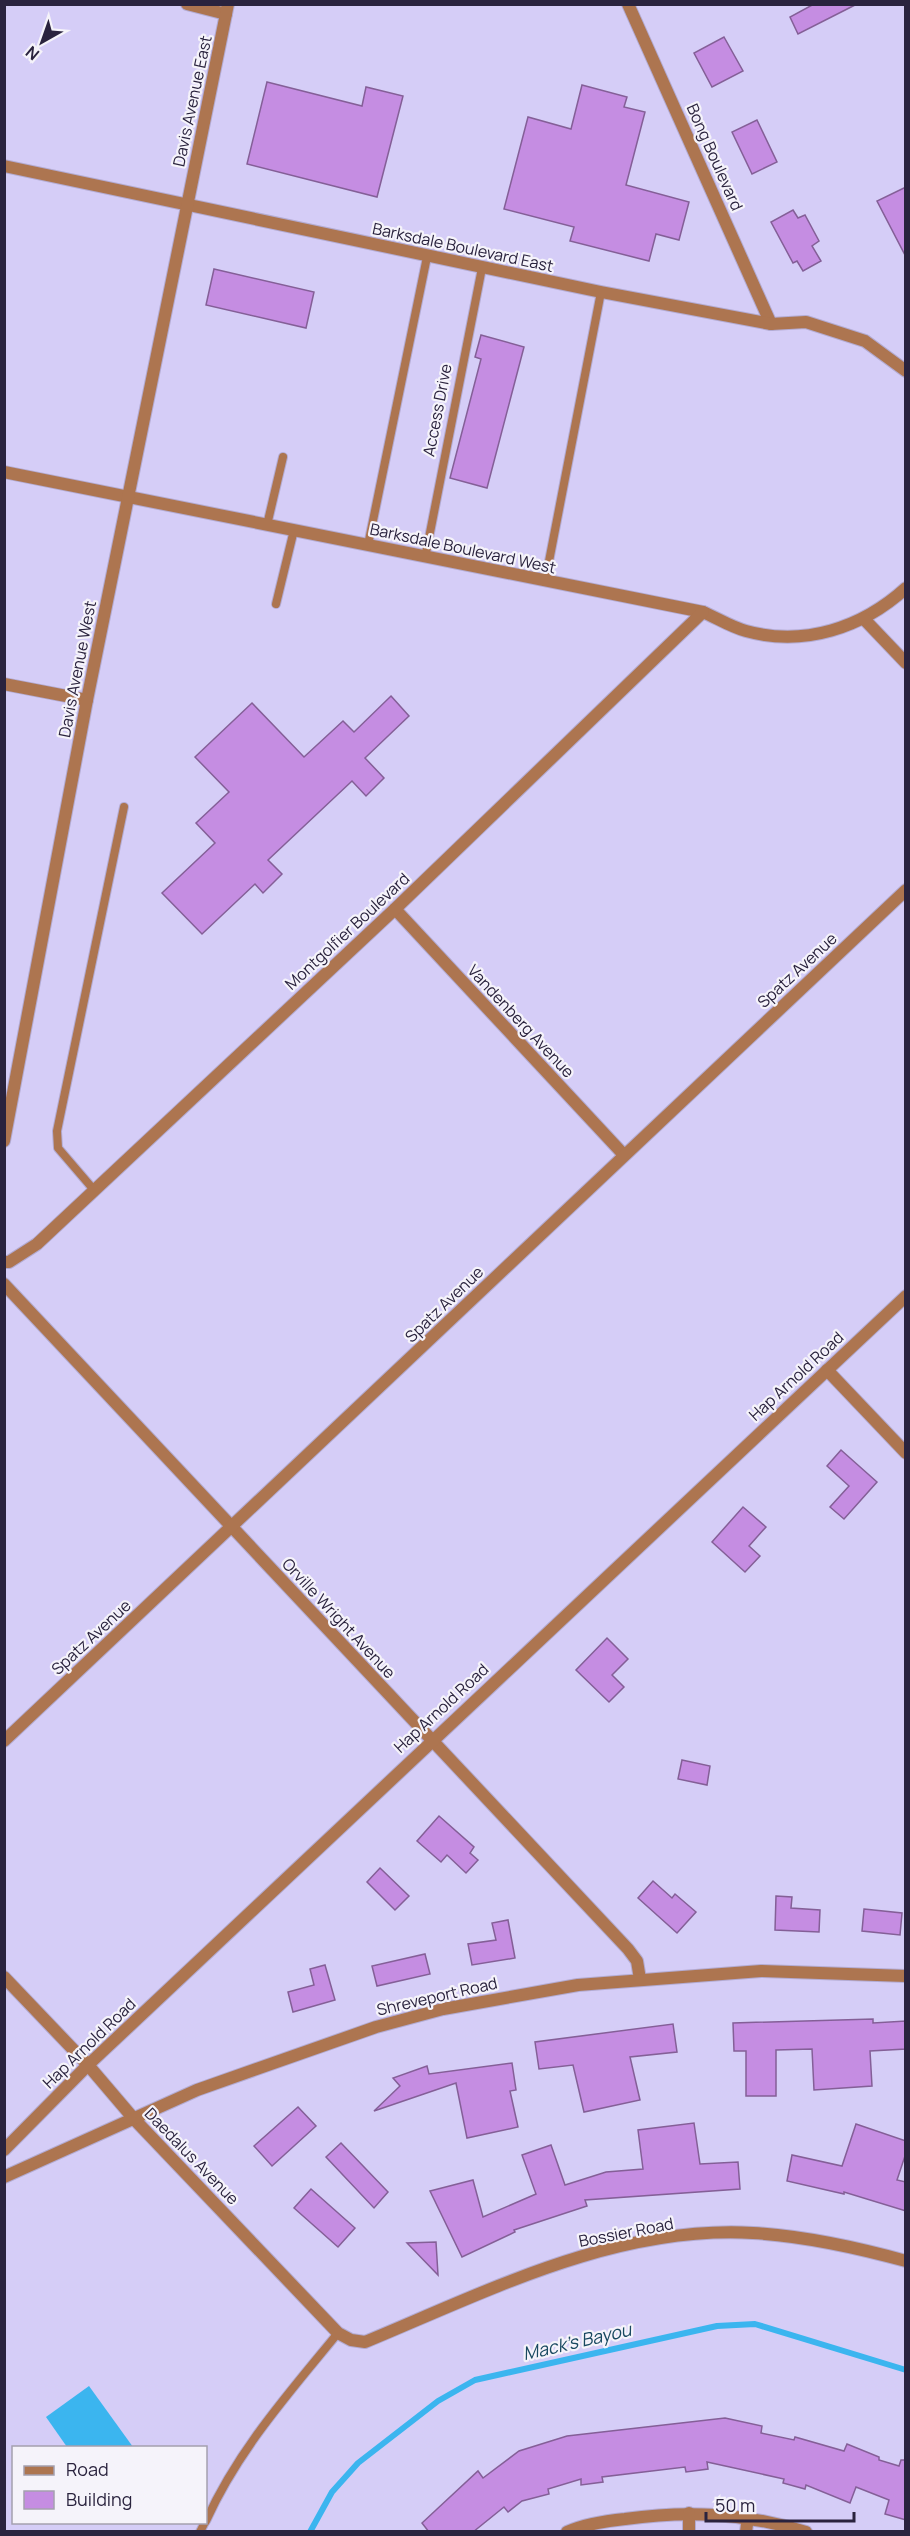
<svg xmlns="http://www.w3.org/2000/svg" width="910" height="2536" font-family="Manrope,sans-serif">
  <rect width="100%" height="100%" fill="#d5cdf7"/>
  <polygon fill="#3bb5ef" points="89,2386 133,2447 67,2447 46,2417"/>
  <g fill="none" stroke-linecap="round" stroke-linejoin="round">
    <polyline stroke="#3bb5ef" stroke-width="6" points="310,2532 332,2492 358,2463 438,2401 475,2380 717,2326 755,2324 906,2370"/>
  </g>
  <g fill="#c58de2" stroke="#845f97" stroke-width="1.5">
    <polygon points="814,4 857,4 798,34 790,17"/>
    <polygon points="724,37 743,71 712,87 694,53"/>
    <polygon points="267,82 362,106 366,87 403,96 377,197 247,164"/>
    <polygon points="582,85 627,97 624,107 645,112 626,185 689,202 679,240 656,234 649,261 570,241 574,227 504,209 528,117 571,129"/>
    <polygon points="757,120 777,162 752,174 732,132"/>
    <polygon points="906,187 906,257 877,201"/>
    <polygon points="793,210 798,218 805,215 819,241 812,246 821,261 803,271 797,261 793,263 771,222"/>
    <polygon points="214,269 314,292 306,328 206,305"/>
    <polygon points="481,335 524,347 487,488 450,478 481,359 475,357"/>
    <polygon points="391,696 409,716 365,758 384,778 366,796 352,781 268,860 282,874 263,893 255,884 202,934 162,893 215,843 196,823 229,792 195,757 252,703 304,757 343,721 354,732"/>
    <polygon points="841,1450 877,1482 844,1519 830,1507 849,1486 827,1466"/>
    <polygon points="743,1507 766,1527 749,1546 760,1556 745,1572 712,1542"/>
    <polygon points="607,1638 628,1659 612,1675 624,1687 609,1702 576,1670"/>
    <polygon points="682,1760 710,1766 707,1785 678,1779"/>
    <polygon points="439,1816 474,1847 470,1853 478,1860 466,1873 447,1855 441,1862 417,1841"/>
    <polygon points="380,1868 409,1896 395,1910 367,1882"/>
    <polygon points="653,1881 672,1898 675,1894 696,1912 677,1933 638,1898"/>
    <polygon points="776,1896 792,1897 791,1908 820,1910 819,1932 775,1930"/>
    <polygon points="864,1909 902,1913 900,1935 862,1931"/>
    <polygon points="508,1920 515,1958 472,1965 468,1944 496,1940 492,1923"/>
    <polygon points="425,1954 430,1974 377,1986 372,1966"/>
    <polygon points="325,1965 335,2000 293,2012 288,1992 314,1985 310,1969"/>
    <polygon points="873,2019 873,2023 906,2021 906,2049 870,2051 872,2086 814,2090 812,2049 776,2050 776,2096 746,2096 746,2051 734,2051 733,2023"/>
    <polygon points="673,2024 677,2052 630,2057 640,2100 584,2112 573,2065 539,2069 535,2042"/>
    <polygon points="512,2063 516,2090 510,2091 518,2127 467,2138 456,2083 374,2111 400,2086 393,2078 427,2066 429,2074"/>
    <polygon points="298,2107 316,2126 272,2166 254,2146"/>
    <polygon points="694,2123 700,2164 738,2162 740,2189 585,2200 587,2206 514,2230 515,2232 462,2257 430,2191 473,2180 483,2217 536,2194 522,2155 551,2145 565,2185 606,2172 643,2169 638,2130"/>
    <polygon points="856,2124 906,2141 906,2153 897,2180 906,2182 906,2211 844,2192 844,2194 787,2181 792,2155 842,2166"/>
    <polygon points="341,2143 388,2192 374,2208 326,2157"/>
    <polygon points="311,2189 355,2228 338,2247 294,2208"/>
    <polygon points="436,2242 438,2275 407,2243"/>
    <polygon points="725,2418 762,2426 761,2433 794,2440 795,2437 844,2451 847,2444 879,2457 879,2460 899,2466 901,2460 906,2460 906,2520 885,2514 889,2500 856,2487 850,2503 806,2485 805,2489 783,2483 784,2479 707,2462 708,2469 686,2472 685,2467 602,2477 603,2482 581,2485 581,2479 548,2489 549,2494 522,2501 508,2512 504,2507 473,2532 429,2532 422,2523 478,2471 483,2478 519,2451 567,2436"/>
  </g>
  <g fill="none" stroke-linecap="round" stroke-linejoin="round">
    <g stroke="#b3abd2" stroke-width="10">
      <g id="lane">
        <polyline points="267,525 283,457"/>
        <polyline points="368,545 427,257"/>
        <polyline points="425,558 482,268"/>
        <polyline points="545,582 601,292"/>
        <polyline points="276,604 294,530"/>
        <polyline points="94,1190 58,1148 57,1131 124,807"/>
        <path d="M206 2521C238 2450 289 2393 338 2333"/>
        <polyline points="200,2532 205,2522"/>
      </g>
    </g>
    <g stroke="#b3abd2" stroke-width="14">
      <g id="street">
        <polyline points="187,4 226,14"/>
        <polyline points="628,4 771,324"/>
        <polyline points="4,166 601,292 771,324 806,322 865,341 906,371"/>
        <path d="M4 472 703 612C717 618 731 627 746 631 804 647 862 628 906 588"/>
        <polyline points="864,619 906,663"/>
        <polyline points="4,684 87,700"/>
        <polyline points="395,909 624,1155"/>
        <polyline points="4,1141 87,700 228,4"/>
        <polyline points="4,1262 9,1262 37,1244 395,909 703,612"/>
        <polyline points="4,1284 628,1949 637,1961 640,1979"/>
        <polyline points="827,1370 906,1453"/>
        <polyline points="4,1741 906,890"/>
        <path d="M4 1977 88 2065 134 2119 338 2333 351 2340 365 2342C488 2291 616 2225 753 2233 805 2236 855 2247 906 2261"/>
        <polyline points="4,2150 88,2065 906,1296"/>
        <polyline points="4,2177 197,2090 376,2027 443,2009 578,1985 761,1971 906,1976"/>
        <path d="M567 2532C585 2524 605 2521 625 2519 688 2510 745 2513 806 2532"/>
        <polyline points="689,2532 689,2513"/>
        <polyline points="746,2532 748,2517"/>
      </g>
    </g>
    <use href="#lane" stroke="#ad7550" stroke-width="8"/>
    <use href="#street" stroke="#ad7550" stroke-width="12"/>
  </g>
  <g text-anchor="middle" stroke-width="4.5" stroke-linejoin="round" paint-order="stroke">
    <g font-size="16" fill="#2a233e" stroke="#f5f3fa">
      <text transform="translate(192 101) rotate(-78)" y="6">Davis Avenue East</text>
      <text transform="translate(715 157) rotate(66)" y="6">Bong Boulevard</text>
      <text transform="translate(463 247) rotate(12)" y="6">Barksdale Boulevard East</text>
      <text transform="translate(437 410) rotate(-79)" y="6">Access Drive</text>
      <text transform="translate(463 548) rotate(12)" y="6">Barksdale Boulevard West</text>
      <text transform="translate(77 669) rotate(-79)" y="6">Davis Avenue West</text>
      <text transform="translate(347 931) rotate(-43)" y="6">Montgolfier Boulevard</text>
      <text transform="translate(797 970) rotate(-43)" y="6">Spatz Avenue</text>
      <text transform="translate(521 1021) rotate(47)" y="6">Vandenberg Avenue</text>
      <text transform="translate(444 1304) rotate(-44)" y="6">Spatz Avenue</text>
      <text transform="translate(796 1376) rotate(-43)" y="6">Hap Arnold Road</text>
      <text transform="translate(339 1618) rotate(47)" y="6">Orville Wright Avenue</text>
      <text transform="translate(91 1637) rotate(-43)" y="6">Spatz Avenue</text>
      <text transform="translate(441 1708) rotate(-43)" y="6">Hap Arnold Road</text>
      <text transform="translate(437 1996) rotate(-13)" y="6">Shreveport Road</text>
      <text transform="translate(89 2043) rotate(-44)" y="6">Hap Arnold Road</text>
      <text transform="translate(192 2156) rotate(46)" y="6">Daedalus Avenue</text>
      <text transform="translate(626 2232) rotate(-11)" y="6">Bossier Road</text>
    </g>
    <g font-size="18" font-style="italic" fill="#184860" stroke="#f5f3fa">
      <text transform="translate(577 2342) rotate(-13)" y="6">Mack's Bayou</text>
    </g>
  </g>
  <rect width="910" height="2536" fill="none" stroke="#2a233e" stroke-width="12"/>
  <rect x="12" y="2446" width="195" height="78" fill="#f5f3fa" stroke="#a4a0af" stroke-width="1.5"/>
  <rect x="24" y="2466" width="30" height="9" fill="#ad7550" stroke="#a4a0af" stroke-width="1.5"/>
  <text x="66" y="2476" font-size="18" fill="#2a233e">Road</text>
  <rect x="24" y="2491" width="30" height="18" fill="#c58de2" stroke="#a4a0af" stroke-width="1.5"/>
  <text x="66" y="2506" font-size="18" fill="#2a233e">Building</text>
  <g transform="translate(42 42) rotate(220)" stroke="#f5f3fa" stroke-width="4.5" paint-order="stroke">
  <path d="M0-4.5L10 22L0 15L-10 22Z" fill="#2a233e"/>
  <text y="-9" font-size="16" font-weight="bold" text-anchor="middle" fill="#2a233e">N</text>
  </g>
  <path d="M706 2512v9h148v-9" fill="none" stroke="#2a233e" stroke-width="3"/>
  <text x="715" y="2512" font-size="18" fill="#2a233e" stroke="#f5f3fa" stroke-width="4.5" paint-order="stroke">50 m</text>
</svg>
